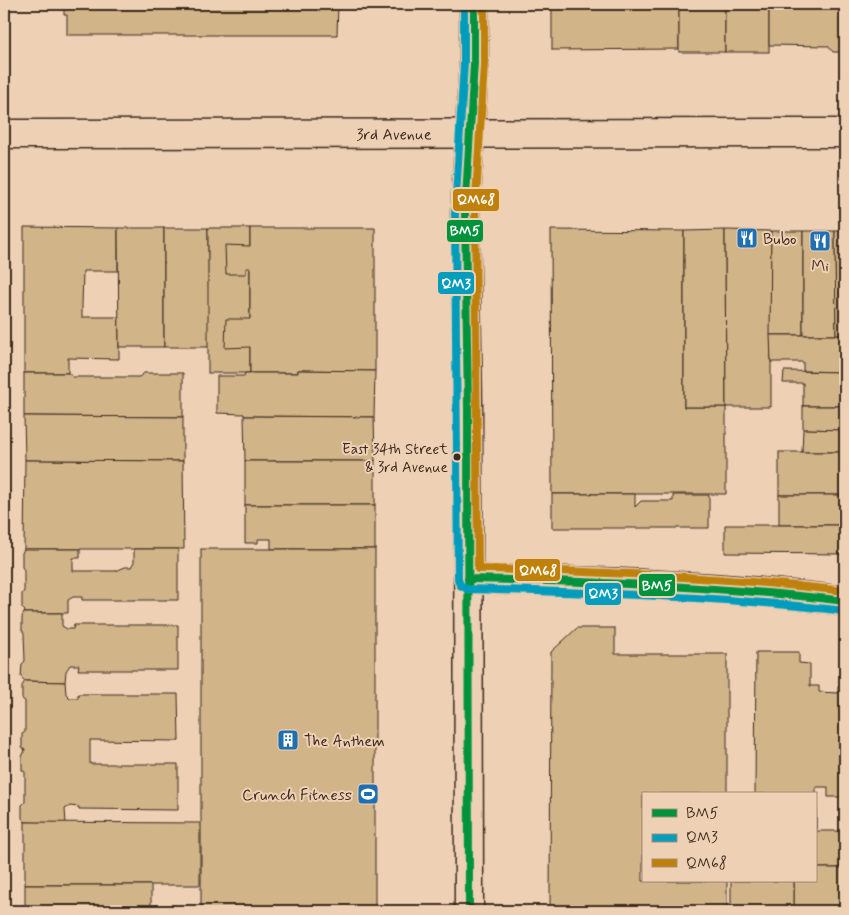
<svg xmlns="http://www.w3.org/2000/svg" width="849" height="915" font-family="Mynerve,sans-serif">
  <rect width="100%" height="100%" fill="#eed0b5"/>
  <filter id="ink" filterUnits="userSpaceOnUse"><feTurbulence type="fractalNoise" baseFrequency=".02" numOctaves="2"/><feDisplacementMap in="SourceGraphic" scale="10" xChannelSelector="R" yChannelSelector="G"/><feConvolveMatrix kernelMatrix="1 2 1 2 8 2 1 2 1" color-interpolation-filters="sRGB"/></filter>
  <g filter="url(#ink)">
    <g fill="#d1b488" stroke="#3b2a1e">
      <polygon points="64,4 338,4 337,35 67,35 67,15 64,15"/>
      <polygon points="552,4 679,4 679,49 552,50"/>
      <rect x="679" y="4" width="46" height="48"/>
      <rect x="725" y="4" width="44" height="48"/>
      <polygon points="769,4 845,4 845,52 833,52 828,46 769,45"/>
      <polygon points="24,227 118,228 118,271 83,271 82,305 82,317 119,317 119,359 68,358 68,373 24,373"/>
      <polygon points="118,228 164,228 164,347 119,347"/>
      <polygon points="164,228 208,228 209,347 164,347"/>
      <rect x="208" y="228" width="42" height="145"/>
      <polygon points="250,228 375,228 375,371 298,370 298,373 250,373 250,347 225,348 226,319 250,319 250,268 246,268 246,274 226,274 225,245 250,246"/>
      <polygon points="551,230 684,231 684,407 726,407 726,494 552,494"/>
      <polygon points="725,230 726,407 684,407 684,231"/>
      <polygon points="725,230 771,231 771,407 726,407"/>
      <polygon points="771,231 803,231 803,335 770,335"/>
      <polygon points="803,231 835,231 836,335 803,335"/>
      <polygon points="835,231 845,231 845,335 836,335"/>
      <polygon points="770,335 845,335 845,372 803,371 803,362 771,362"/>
      <polygon points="298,370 375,371 374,417 244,416 244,414 217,413 217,376 244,376 245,373 298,373"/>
      <polygon points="784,371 845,372 845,406 803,406 803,383 783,383"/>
      <polygon points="24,373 68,373 73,377 139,377 144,373 183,373 183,417 24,416"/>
      <polygon points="803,406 845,406 845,430 803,429"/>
      <polygon points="24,416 183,417 183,461 25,460"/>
      <polygon points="244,416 374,417 375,461 245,461"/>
      <polygon points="803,429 845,430 845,452 802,452"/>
      <rect x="779" y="452" width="66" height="43"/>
      <polygon points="25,460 183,461 184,549 24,549"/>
      <rect x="245" y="461" width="130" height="44"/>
      <polygon points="552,494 635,494 635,507 641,501 673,501 673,495 709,495 709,528 552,528"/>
      <rect x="779" y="495" width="66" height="30"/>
      <polygon points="245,505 375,505 375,549 271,549 271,539 258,539 258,543 245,543"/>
      <polygon points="725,525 845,525 845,554 725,553"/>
      <polygon points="24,549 80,549 80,558 73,558 73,571 116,571 125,567 131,567 134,562 134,549 178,549 178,600 82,600 82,597 73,597 68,600 68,613 24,613 25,611 22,608 22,594 24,591 24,570 22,567 22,553"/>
      <rect x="201" y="549" width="174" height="362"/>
      <polygon points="24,613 62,613 62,626 67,629 73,629 74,625 178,625 178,670 78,670 79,665 70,665 66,671 65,682 25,681 21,677 22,664 25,661 24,633 22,630 22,617"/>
      <polygon points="577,628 615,628 615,654 727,654 727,794 643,794 643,881 727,881 727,910 550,910 551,652"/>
      <polygon points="756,652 799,652 799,663 810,664 810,686 819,686 819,692 838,693 838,686 845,686 845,797 828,797 828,787 816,787 816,831 815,794 755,794"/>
      <polygon points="25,681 65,682 66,694 70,698 78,698 78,694 178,694 179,741 90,740 90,764 178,764 178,810 79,809 79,807 70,806 65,809 66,823 25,822 22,818 22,805 25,802 25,772 22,770 22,757 25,750 22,748 22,734 25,732 25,701 22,699 22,686"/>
      <polygon points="25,822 200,823 200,885 25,885"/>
      <rect x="815" y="831" width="30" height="37"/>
      <polygon points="815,868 845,868 845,911 794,911 794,881 815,881"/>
      <rect x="731" y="881" width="63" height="30"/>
      <polygon points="25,885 151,885 151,906 123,906 123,911 25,911"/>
    </g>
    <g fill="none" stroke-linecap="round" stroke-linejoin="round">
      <g stroke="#3b2a1e" stroke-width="31">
        <g id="primary">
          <path id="s1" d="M4 134 845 133"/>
          <path d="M468 579C594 581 720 585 845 601"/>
          <polyline points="469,911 468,409 465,214 474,63 474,4"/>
        </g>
      </g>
      <use href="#primary" stroke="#eed0b5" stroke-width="28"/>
      <g stroke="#eed0b5" stroke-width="11">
        <g id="bus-1">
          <path d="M468 579C594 581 720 586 845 601"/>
          <polyline points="469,911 468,409 465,214 474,63 474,4"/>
        </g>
      </g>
      <g stroke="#eed0b5" stroke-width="11">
        <path id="bus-2" d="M464 4V63L455 214 458 579 460 585 467 589C593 593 718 596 844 611"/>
      </g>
      <g stroke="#eed0b5" stroke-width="11">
        <path id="bus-3" d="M484 4V64L475 214 478 569C601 571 723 577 845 591"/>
      </g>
      <use href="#bus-1" stroke="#00933c" stroke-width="8"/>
      <use href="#bus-2" stroke="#069cbc" stroke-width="8"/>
      <use href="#bus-3" stroke="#bf8109" stroke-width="8"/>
    </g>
  </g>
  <defs>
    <g id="restaurant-square" transform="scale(1.125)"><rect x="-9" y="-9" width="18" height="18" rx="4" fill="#1f6fb2" stroke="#eed0b5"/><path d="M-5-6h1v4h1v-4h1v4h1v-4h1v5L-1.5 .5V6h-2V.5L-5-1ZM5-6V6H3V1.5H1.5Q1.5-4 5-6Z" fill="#fff"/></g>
    <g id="building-square" transform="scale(1.125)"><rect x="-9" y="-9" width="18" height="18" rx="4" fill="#1f6fb2" stroke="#eed0b5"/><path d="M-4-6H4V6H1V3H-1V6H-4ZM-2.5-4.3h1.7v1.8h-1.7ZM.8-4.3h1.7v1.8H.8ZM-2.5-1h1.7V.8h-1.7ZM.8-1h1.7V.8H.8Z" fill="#fff"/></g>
    <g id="stadium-square" transform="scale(1.125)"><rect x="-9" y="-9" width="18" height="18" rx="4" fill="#1f6fb2" stroke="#eed0b5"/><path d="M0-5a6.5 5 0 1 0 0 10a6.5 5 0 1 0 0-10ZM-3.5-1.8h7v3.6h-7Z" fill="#fff"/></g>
  </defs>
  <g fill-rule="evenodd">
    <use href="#restaurant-square" x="747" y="238"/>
    <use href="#restaurant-square" x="820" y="241"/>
    <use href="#building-square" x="288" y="740"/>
    <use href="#stadium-square" x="368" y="794"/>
  </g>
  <circle fill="#3b2a1e" stroke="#eed0b5" stroke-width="2" cx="457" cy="457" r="4.5"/>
  <g text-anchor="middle" stroke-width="4" stroke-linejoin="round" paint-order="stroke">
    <g font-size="15" fill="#3b2a1e" stroke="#eed0b5" text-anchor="end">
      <text x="448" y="454">East 34th Street<tspan x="448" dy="18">&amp; 3rd Avenue</tspan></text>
    </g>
    <g font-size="16" fill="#3b2a1e" stroke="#eed0b5">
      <text dy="6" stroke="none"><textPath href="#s1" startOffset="390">3rd Avenue</textPath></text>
    </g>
    <g font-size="16" fill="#3b2a1e" stroke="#eed0b5" text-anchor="start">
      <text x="763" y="244">Bubo</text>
      <text x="820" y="271" text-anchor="middle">Mi</text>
      <text x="304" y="746">The Anthem</text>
      <text x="352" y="800" text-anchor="end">Crunch Fitness</text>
    </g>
  </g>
  <g stroke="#eed0b5" stroke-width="2">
    <rect x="452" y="188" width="48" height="24" rx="5" fill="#bf8109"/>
    <rect x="446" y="219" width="38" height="24" rx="5" fill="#00933c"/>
    <rect x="437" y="271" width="38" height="24" rx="5" fill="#069cbc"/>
    <rect x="514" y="558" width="47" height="24" rx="5" fill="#bf8109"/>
    <rect x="638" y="573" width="38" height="24" rx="5" fill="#00933c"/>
    <rect x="584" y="582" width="38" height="24" rx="5" fill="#069cbc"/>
  </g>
  <g font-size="14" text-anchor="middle" font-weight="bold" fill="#fff">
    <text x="476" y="204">QM68</text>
    <text x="465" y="235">BM5</text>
    <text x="456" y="288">QM3</text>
    <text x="538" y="575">QM68</text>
    <text x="657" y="590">BM5</text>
    <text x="603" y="598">QM3</text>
  </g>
  <rect width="849" height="915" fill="none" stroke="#eed0b5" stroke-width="20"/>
  <rect x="10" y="10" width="829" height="895" fill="none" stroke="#3b2a1e" stroke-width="2" filter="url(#ink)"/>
  <rect x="642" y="792" width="175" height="90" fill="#eed0b5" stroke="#a68e79"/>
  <rect x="652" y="809" width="25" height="8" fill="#00933c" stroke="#a68e79"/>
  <text x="686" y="818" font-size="15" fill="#3b2a1e">BM5</text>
  <rect x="652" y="834" width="25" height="8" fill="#069cbc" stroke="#a68e79"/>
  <text x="686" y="842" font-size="15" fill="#3b2a1e">QM3</text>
  <rect x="652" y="859" width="25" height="8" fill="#bf8109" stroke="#a68e79"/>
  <text x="686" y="868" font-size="15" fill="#3b2a1e">QM68</text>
</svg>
